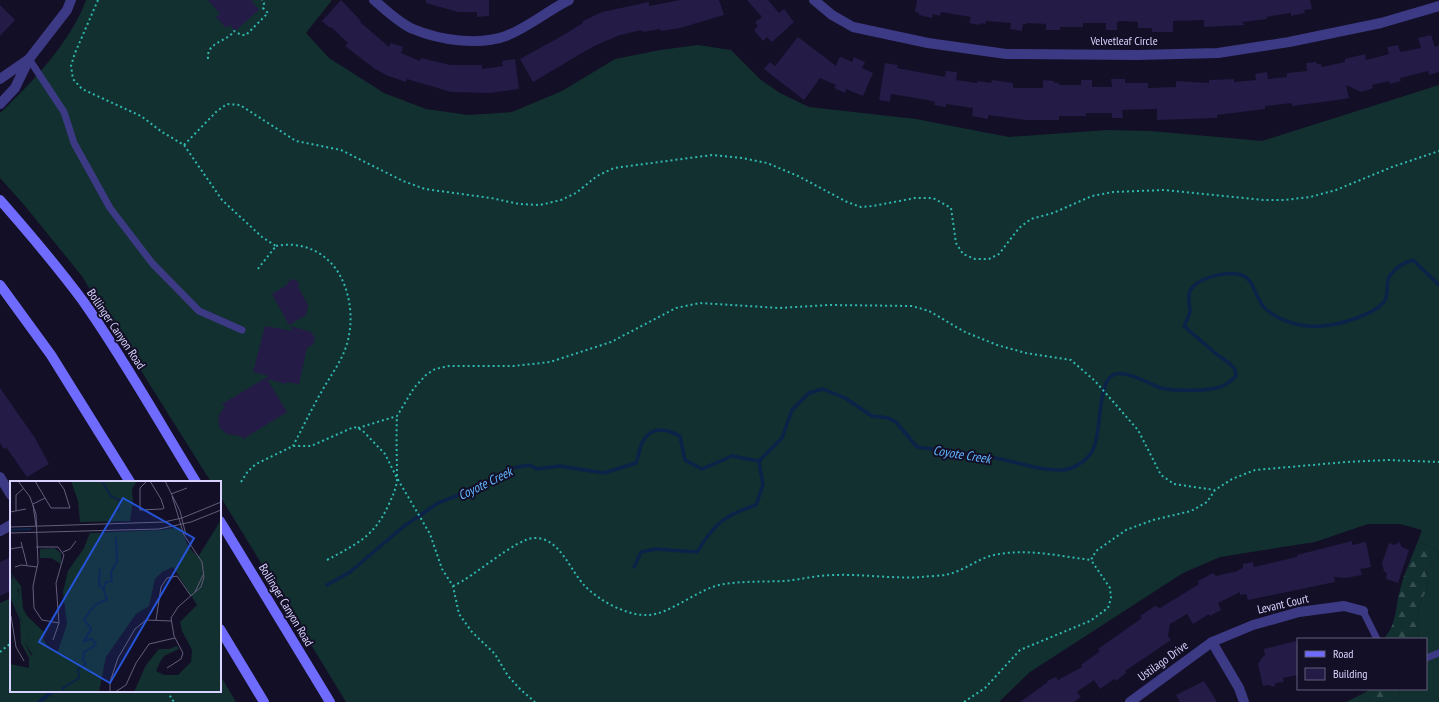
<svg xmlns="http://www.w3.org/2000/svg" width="1439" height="702" font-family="'PT Sans Narrow',sans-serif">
  <defs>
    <pattern id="forest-firs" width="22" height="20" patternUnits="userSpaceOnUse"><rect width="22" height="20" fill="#12302f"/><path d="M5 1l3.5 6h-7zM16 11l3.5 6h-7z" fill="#344d4e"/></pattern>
  </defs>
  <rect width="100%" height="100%" fill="#130f26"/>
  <g fill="#12302f">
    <path d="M86 0H332L306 33 329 58 384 93 426 109 468 115 512 112 562 91 615 59 660 50 698 45 731 50 761 80 780 93 809 107 916 119 1009 137 1107 130 1151 131 1262 141 1439 85V702H1390L1399 694 1400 689H1426V639H1419L1417 622 1420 603 1428 587 1426 571 1437 557 1439 552 1418 541 1422 530 1400 524H1368L1315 542 1220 557 1183 573 1030 672 999 702H346L220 496V482H211L81 275 25 206 0 178V113C31 84 72 40 86 0Z"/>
    <polygon points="11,598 11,691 220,691 220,675 236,702 0,702 0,603"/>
    <polygon points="1364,693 1371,702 1346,702"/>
  </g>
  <g fill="url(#forest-firs)">
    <path d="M1418 541 1439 552 1437 557 1426 571 1428 587 1420 603 1417 622 1419 639H1383C1397 626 1395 607 1400 590 1404 573 1412 557 1418 541Z"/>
    <polygon points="1371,689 1400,689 1399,694 1390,702 1371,702 1364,693"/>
  </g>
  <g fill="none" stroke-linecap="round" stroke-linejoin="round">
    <g stroke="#0c2248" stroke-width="3.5">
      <path d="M759 461 782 438 792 410 809 393 823 389 845 398 872 416 888 418 896 422 917 447C945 451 973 454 1001 459 1019 463 1039 470 1058 470 1070 471 1084 463 1091 453 1103 436 1096 384 1113 375 1124 369 1150 384 1161 388 1173 391 1204 391 1216 388 1224 387 1231 381 1236 376L1235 369 1229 363 1215 353 1184 326C1186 322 1189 316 1190 312 1190 305 1187 298 1190 291 1197 276 1236 268 1247 278 1254 285 1257 297 1262 305 1274 320 1302 328 1321 326 1338 325 1371 316 1383 303 1390 296 1385 285 1389 277 1394 269 1404 262 1413 260L1439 285"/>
      <path d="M634 567 641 552 656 549 697 552C714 524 725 515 756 505L763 485 759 461"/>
      <path d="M327 585 350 572 403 527 438 503 461 494 470 492 479 486 493 481 508 469 529 465 537 469 560 466 604 473 636 463C639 456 639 447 643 441 652 425 667 429 680 436L685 460 702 469 732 456 759 461"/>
      <polyline points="39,702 53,691"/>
    </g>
  </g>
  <g fill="#241b47">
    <polygon points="208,0 251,0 259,10 235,31 230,25 226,28 216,17 220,14"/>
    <polygon points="341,0 361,21 360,22 389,47 391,43 403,47 401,53 420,61 421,58 450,65 482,65 482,69 503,66 502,61 515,59 519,89 490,93 451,92 407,79 406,82 386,75 375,69 345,46 348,43 331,27 330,28 322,21"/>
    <polygon points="426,0 489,0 489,16 477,17 477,12 458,12 426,3"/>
    <polygon points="680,0 719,0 724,15 680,28 661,31 660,29 643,32 642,30 620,35 594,46 533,82 520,59 560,37 583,23 583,21 602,12 649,2 649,6"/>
    <polygon points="747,0 768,0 779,13 784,9 794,22 772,42 767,37 763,41 754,30 758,26 755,22 762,17"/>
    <polygon points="917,0 1310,0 1312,9 1304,10 1305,13 1291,16 1291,13 1266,17 1267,19 1243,22 1244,25 1204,27 1204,20 1173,21 1173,32 1152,32 1152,28 1138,28 1138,22 1120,21 1117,22 1117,30 1106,30 1106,23 1083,23 1083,27 1060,27 1060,30 1046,30 1046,24 1027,23 1027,24 1023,24 1022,31 1010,29 1011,23 986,21 985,24 981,23 980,25 969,23 971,17 941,12 940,16 933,14 932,18 919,15 919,13 915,12"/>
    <polygon points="0,5 15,20 0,36"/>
    <polygon points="1431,35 1435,47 1439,45 1439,72 1429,75 1428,71 1400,78 1401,81 1390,84 1389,81 1372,85 1373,88 1361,92 1346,85 1349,98 1338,100 1292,106 1292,103 1265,106 1265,109 1217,115 1217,118 1157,120 1157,109 1122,110 1123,118 1112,118 1112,113 1086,113 1086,116 1059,116 1059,120 1026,120 988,115 988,119 972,116 973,108 946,104 946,107 934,105 935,102 928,100 891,94 890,102 879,100 885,63 898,65 897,68 945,77 946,71 957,72 956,80 977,83 978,81 991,83 992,80 1013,83 1013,88 1043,88 1043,80 1054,81 1054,83 1059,83 1059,85 1081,85 1081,80 1092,80 1092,87 1112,87 1111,79 1125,79 1125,83 1148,83 1148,88 1176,87 1176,81 1209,83 1209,80 1234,79 1234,82 1256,80 1255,74 1267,72 1268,79 1287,77 1287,73 1307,71 1306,63 1316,62 1317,64 1321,64 1322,67 1345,62 1345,59 1365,54 1366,60 1389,54 1387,47 1398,45 1400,52 1421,48 1418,38"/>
    <polygon points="798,37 836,66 839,58 841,57 852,62 854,57 865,62 862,68 873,73 863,96 846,89 845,93 834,88 836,85 820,78 804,100 764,69 770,62 775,66"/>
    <polygon points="292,279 296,280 299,284 298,287 308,305 306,315 289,325 272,294 287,285 288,282"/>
    <polygon points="265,326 293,331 290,326 311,332 315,338 313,345 307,348 299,384 287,382 286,384 267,379 287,412 243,439 241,436 227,434 220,428 218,420 220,413 225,407 222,404 269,376 253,372"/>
    <polygon points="0,388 35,438 49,464 27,477 6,447 4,449 0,443"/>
    <polygon points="1352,541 1352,545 1366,542 1371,567 1360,569 1362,575 1345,578 1334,577 1335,582 1248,600 1246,594 1240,595 1240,592 1218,603 1221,610 1210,616 1209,614 1193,624 1187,614 1170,624 1168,636 1171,640 1125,671 1126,673 1116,681 1114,679 1100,689 1094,680 1077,692 1081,697 1074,702 1020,702 1048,682 1047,681 1056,677 1058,680 1082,667 1081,665 1100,651 1098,649 1142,618 1140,616 1155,606 1160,608 1199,584 1198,581 1213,573 1216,576 1238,571 1238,570 1243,568 1243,564 1253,562 1254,567 1288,559 1297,557 1297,555"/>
    <polygon points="1399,542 1402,547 1409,550 1398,583 1386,579 1387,574 1384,571 1382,563 1389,543 1395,545"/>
    <polygon points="11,557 11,591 0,596 0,562"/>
    <polygon points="1296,641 1298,650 1298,675 1283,678 1284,682 1276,683 1274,687 1268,685 1263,686 1258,664 1262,658 1265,655 1264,649"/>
    <polygon points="1204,681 1217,702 1180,702 1176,695"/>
  </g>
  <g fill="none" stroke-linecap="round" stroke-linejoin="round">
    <g stroke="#2fb8b0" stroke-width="2" stroke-dasharray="2 3" stroke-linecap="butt">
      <polyline points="98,0 75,53 71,66 73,79 82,89 141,116 162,132 184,145 222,200 262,237 276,246 257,270"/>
      <path d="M208 59C206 42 227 42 234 31L241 35H246L268 13 263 8 264 3 262 0"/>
      <polyline points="184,145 217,111 227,104 240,105 296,141 341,150 403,181 425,189 491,198 519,204 540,205 561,200 576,193 597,176 614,168 712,155 742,158 767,163 798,176 847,202 861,207 873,206 915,198 933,198 951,208 956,243 963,254 975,259 989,259 999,254 1019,228 1031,219 1053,213 1092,196 1113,192 1164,190 1263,200 1284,200 1310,197 1336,190 1392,167 1439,151"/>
      <path d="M276 246C294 242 315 247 329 261 347 278 354 310 349 335 346 355 333 372 323 389 312 408 303 427 293 446"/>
      <polyline points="358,428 397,416 414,388 426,375 435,369 449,366 514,366 550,362 611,342 676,308 700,303 779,308 829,305 912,306 929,311 965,332 997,345 1026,353 1071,360 1095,381 1138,430 1161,475 1174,484 1215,490"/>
      <polyline points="241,482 248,471 256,464 293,446 311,446 354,427 362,430 385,454 397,478 430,534 442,569 453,586 459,614 472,632 495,654 508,676 521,690 535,702"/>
      <path d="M327 560C358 543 374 537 389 504 393 495 397 487 397 478 397 457 396 437 397 416"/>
      <path d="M453 586C474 577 515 539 534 538 560 537 570 571 585 586 598 600 627 616 647 615 670 615 698 588 724 584 743 581 763 582 783 581 800 580 817 575 835 575 863 574 893 579 922 577 930 576 941 576 949 574 965 570 979 558 994 555 1026 548 1059 556 1091 560"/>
      <polyline points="0,652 11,643"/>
      <polyline points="168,691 172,700 175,702"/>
      <polyline points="964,702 985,688 1020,650 1090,621 1108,608 1111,598 1110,588 1091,560 1096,551 1126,530 1153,520 1191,511 1207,502 1215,490 1232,479 1255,470 1346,462 1388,460 1439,462"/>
    </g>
    <g stroke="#3d3a85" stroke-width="7">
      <polyline points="29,59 64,112 74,143 110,208 152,263 199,311 242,330"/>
      <polyline points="1363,611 1377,639"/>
      <polyline points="1426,658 1439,653"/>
    </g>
    <g stroke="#3d3a85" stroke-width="10">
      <path d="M374 0C386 10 399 23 413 29 439 40 479 46 506 36 529 27 547 11 569 0"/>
      <polyline points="814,0 832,15 853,27 928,43 1006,54 1137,55 1218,53 1289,42 1381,23 1439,6"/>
      <polyline points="0,79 29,59"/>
      <polyline points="0,104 15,88 29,59 67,10 71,0"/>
      <polyline points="0,477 11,495"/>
      <polyline points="0,531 11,525"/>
      <polyline points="1212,642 1239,688 1244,702"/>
      <polyline points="1130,702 1212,642 1253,625 1299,612 1344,606 1363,611"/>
    </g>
    <g stroke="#6f6bff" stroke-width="10">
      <path d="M0 200C29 233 57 266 83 301 124 359 159 422 196 482"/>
      <polyline points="0,285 51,355 130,482"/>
      <polyline points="220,521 330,702"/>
      <polyline points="220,629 264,702"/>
    </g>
  </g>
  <g text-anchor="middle" stroke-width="4" stroke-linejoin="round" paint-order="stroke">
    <g font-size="12" fill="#d9d4ff" stroke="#130f26">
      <text x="1124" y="45">Velvetleaf Circle</text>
      <text transform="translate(116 329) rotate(56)" y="4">Bollinger Canyon Road</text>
      <text transform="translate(1283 604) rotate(-13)" y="4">Levant Court</text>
      <text transform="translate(286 605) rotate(59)" y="4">Bollinger Canyon Road</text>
      <text transform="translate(1163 661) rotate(-36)" y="4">Ustilago Drive</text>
    </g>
    <g font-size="13" font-style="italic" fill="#62b6ff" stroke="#130f26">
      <text transform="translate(962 454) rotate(9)" y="5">Coyote Creek</text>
      <text transform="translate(485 483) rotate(-26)" y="5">Coyote Creek</text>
    </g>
  </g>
  <g transform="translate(10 481)">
    <rect width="211" height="211" fill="#130f26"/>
    <path d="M61 0H127L122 8 123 21 120 40 70 41 68 20ZM211 39V211H124L136 184 149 168H159L167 165 169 168 154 175 150 181 146 190 154 194H168L181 181 182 169 172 150 170 141 187 124 163 86 152 91 145 98 139 125 126 133 96 176 89 211H0V183L19 187V177L11 162 10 139 0 116V95L7 102 9 116 5 120 13 143V159L21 174H26L19 162 13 127 17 135 35 152 33 158 36 163 44 170H48L57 143 53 111 58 90 74 67 80 52 151 49 170 46 178 65 188 76Z" fill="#12302f"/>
    <path d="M0 91 11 105 13 127 20 152 18 159 26 174 24 176 13 159V143L4 117 8 118 9 109Z" fill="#12302f"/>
    <path d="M44 67 51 72V83L41 77H30V68Z" fill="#12302f"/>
    <path fill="none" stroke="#0c2248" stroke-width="2" d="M92 0 101 15 111 20 108 31M0 49 21 48M94 107 96 101 102 100 101 91 107 81 106 56M53 211V207L69 197 68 188 76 183 73 179 74 171 86 164 82 158 74 160 81 148 74 138 85 124 97 118 93 107 89 104 90 88"/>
    <path fill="none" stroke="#625e7d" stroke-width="1" d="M8 0 20 16 26 33 28 82 23 105 24 127 32 139 49 142M25 0 41 27H60L54 8 48 0M137 0 130 7V29L152 28 154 27 151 18 140 0M155 0 170 30 176 54M161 13 177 7M23 23 35 17M23 24 26 45M6 30V14L14 7M0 31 16 28M0 46 154 41 172 37 211 21M0 52 149 48 181 41 211 29M11 61 17 84M26 66H48L54 74 46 102 49 142 43 159M0 68 12 66M53 71 60 68 66 60M5 86 11 84 27 86M185 111 193 94M1 135 6 166 14 180M146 139 151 106 157 97 167 95 181 115M157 187 171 178 173 172 164 155 161 137 168 126 191 106 194 96 192 81 174 54 162 15M100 211V201L108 177 125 148 136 139 161 140M105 211 116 204 126 182 139 163 165 157"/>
    <path fill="#2655da" fill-opacity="0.15" stroke="#2655da" stroke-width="2" d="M113 17 184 57 100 202 29 161Z"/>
    <rect width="211" height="211" fill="none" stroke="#d9d4ff" stroke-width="2"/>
  </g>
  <rect x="1297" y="638" width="130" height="52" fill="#130f26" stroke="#625e7d"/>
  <rect x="1305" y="651" width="20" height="6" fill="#6f6bff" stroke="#625e7d"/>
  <text x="1333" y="658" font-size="12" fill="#d9d4ff">Road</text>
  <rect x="1305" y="668" width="20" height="12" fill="#241b47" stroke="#625e7d"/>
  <text x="1333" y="678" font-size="12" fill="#d9d4ff">Building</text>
</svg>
